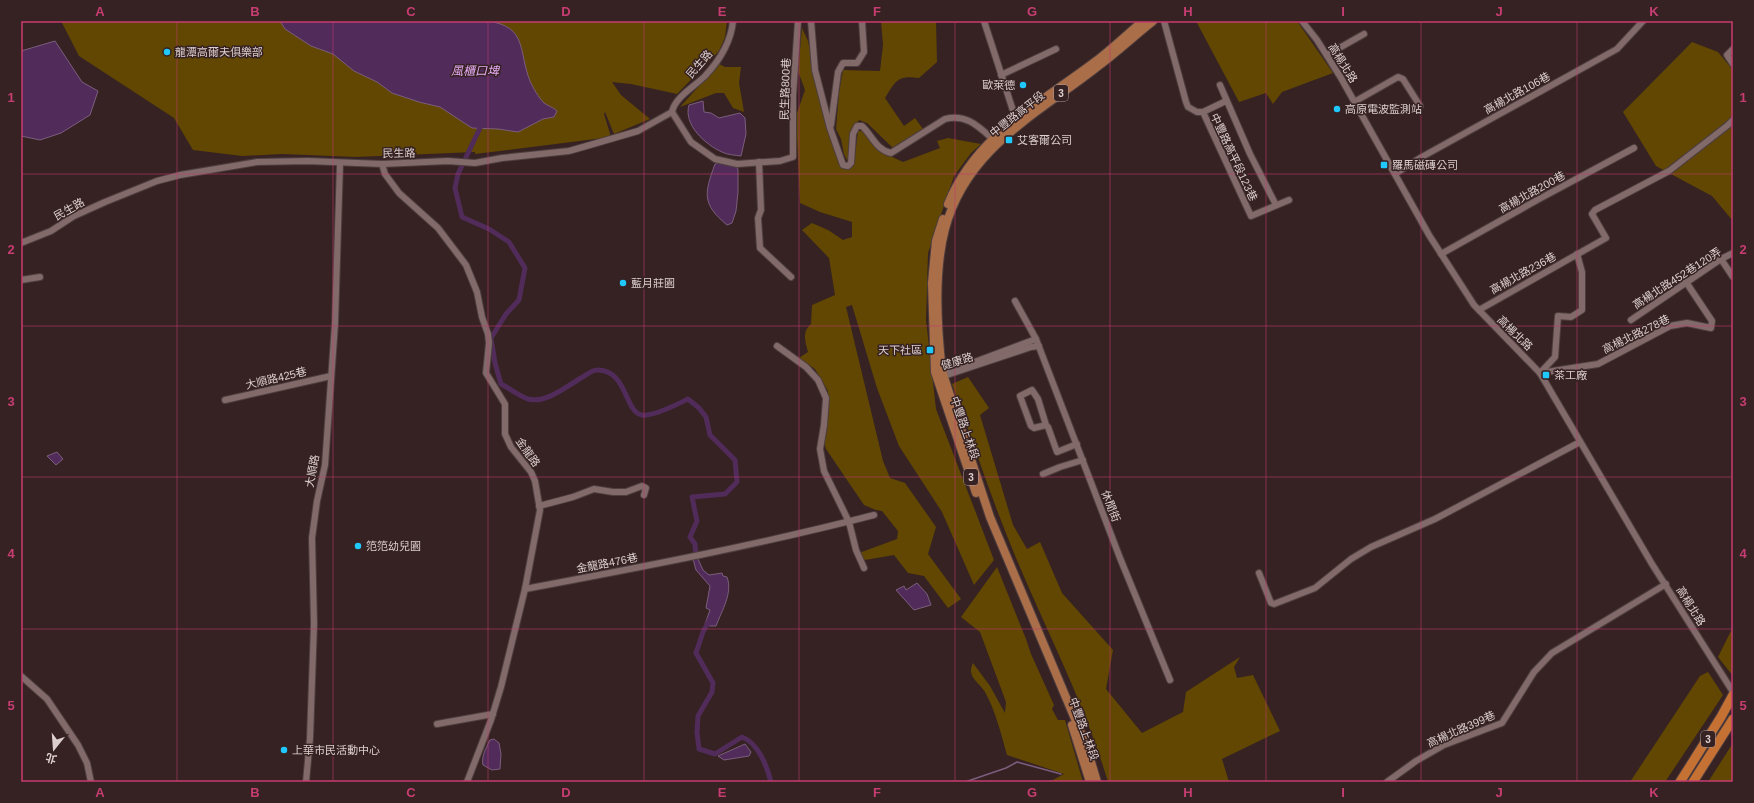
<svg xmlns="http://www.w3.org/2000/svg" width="1754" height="803" font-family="Arial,'Noto Sans TC',sans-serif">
  <rect width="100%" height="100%" fill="#362222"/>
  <g fill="#614702">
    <polygon points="61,21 727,21 725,37 719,51 677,94 631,84 612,82 621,95 650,119 614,134 605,112 604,114 611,137 475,154 475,152 356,157 282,154 242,156 193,150 174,118 79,56"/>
    <path d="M881 21H936L937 62 919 78C898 75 896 80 885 98L904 126 915 118 923 129 893 148 867 123 859 120 854 128 852 156 847 160 844 154 841 139 836 129 839 93 843 70 880 71 883 45Z"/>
    <polygon points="1196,21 1297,21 1333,73 1282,92 1273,104 1266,93 1239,102"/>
    <path d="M802 28 808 41 823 112 843 166 854 164 858 131H866L890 156 903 162 940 148 937 141 948 138 981 144 971 153 954 176 928 253 926 320 936 409 994 560 974 585 942 512 899 446 877 388 852 305 846 307 883 461 890 478 905 483 936 527 928 554 961 599 948 608 924 576 908 573 894 555 865 560 859 553 897 539 898 531 882 511 876 510 864 505 826 449 823 437 828 391 815 369 799 358 808 352C805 341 802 332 811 324L812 305 835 295 829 258 802 230 812 223 828 230 843 240 852 237V222L820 212 800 203 796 116 805 90 798 71Z"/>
    <polygon points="1692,42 1718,52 1733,70 1733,221 1712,196 1656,166 1623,112"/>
    <polygon points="719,64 725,67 741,67 739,83 744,112 733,108 724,93 716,93 680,107"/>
    <path d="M968 377 989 408 980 415 1013 525 1027 549 1040 542 1062 593 1113 650 1106 689 1142 733 1183 712 1186 692 1240 657 1234 667 1237 678 1253 675 1280 731 1222 759 1229 782H1108C1085 704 1047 632 1016 558 992 501 973 442 952 384Z"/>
    <path d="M997 567 1026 639 1031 654 1054 705 1052 709 1058 720H1065L1083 782H1044L1053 780 1064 774 1007 755C1001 734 996 712 985 692 979 682 966 677 973 663L990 686 1005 713 1006 702 980 632 961 617Z"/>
    <polygon points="1733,627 1733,676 1718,657"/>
    <polygon points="1708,672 1723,695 1665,782 1630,782 1700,676"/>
    <polygon points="1733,743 1733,782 1708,782"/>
  </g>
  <g fill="#512c5a" stroke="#7b5d7d">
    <path d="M280 21H488C528 27 518 51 530 81 533 88 539 98 544 103 548 106 553 107 557 111L554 117 543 119 518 132 498 129 472 128 440 107 419 102 392 93 377 82 354 71 333 54 311 46 285 29Z"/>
    <polygon points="55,41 82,82 98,91 90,115 61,133 40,140 21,136 21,51"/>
    <path d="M703 101 704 112 711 113 719 118 740 113 745 118 746 134 741 156C735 155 728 155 722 152 706 145 683 125 689 105Z"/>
    <path d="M721 162 734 164 738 169V192L736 211 732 223 727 225C702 204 704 194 715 164Z"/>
    <polygon points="57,452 63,459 56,465 47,456"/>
    <path d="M693 559H698L703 570 709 575 722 573 723 576 727 577C733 593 722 610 716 626H710L705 624 710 610 706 608 710 586 696 570Z"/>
    <polygon points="917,583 927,594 931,605 914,610 896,590 904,586 906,590"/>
    <path d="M494 739 499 743 501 754 500 769 492 770 483 765C481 757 486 748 490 740Z"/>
    <polygon points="745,744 751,752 749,756 724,760 718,756"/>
  </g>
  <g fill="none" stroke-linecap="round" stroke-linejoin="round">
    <polyline stroke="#7b5d7d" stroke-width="1.5" points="965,782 1006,768 1017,762 1061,774"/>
    <g stroke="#512c5a" stroke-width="5">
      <path d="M478 123 480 128 458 174 455 188 462 217 489 229 509 242 525 268 519 300 506 314 491 338 495 363 501 384C509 388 519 396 528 399 546 404 567 386 581 378 586 375 592 370 597 370 628 370 624 412 642 415 653 417 678 404 688 399L699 408 706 417 710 435 735 460 737 482 725 494 692 497 697 521 690 537 695 544 696 558"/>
      <path d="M710 619 703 632 696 653 713 683 712 692 698 716 697 732 699 749 715 754 742 737C758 743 767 766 771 782"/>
    </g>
    <g stroke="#4e3e3e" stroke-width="8">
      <g id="minor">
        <path d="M811 21 815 70 830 128 843 165 848 166 851 163 853 134 857 126H862C872 135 876 150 891 153L945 119C967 113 980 128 995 141"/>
        <polyline points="984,21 1017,123"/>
        <polyline points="1164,21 1186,102 1188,107 1197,112 1203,112 1226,101"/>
        <polyline points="1302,21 1317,40 1341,78 1429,235 1474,305 1540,373 1652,564 1733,692"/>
        <polyline points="1733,49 1727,55 1733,64"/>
        <polyline points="1327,55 1364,34"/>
        <polyline points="1001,75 1056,49"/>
        <polyline points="1220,85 1250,154 1276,205"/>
        <polyline points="1354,102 1398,77 1403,79 1420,106"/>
        <polyline points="672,112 691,142 715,159 737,164 780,161 793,157 793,96 798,21"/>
        <polyline points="1203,112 1251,216 1289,200"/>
        <polyline points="831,125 838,72 843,63 857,63 864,52 862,21"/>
        <polyline points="759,162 761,210 758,218 760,248 791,277"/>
        <polyline points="382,164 385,174 399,193 438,228 466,265 477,292 482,317 488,334 489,343 486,373 505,404 505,434 511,447 531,472 535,481 540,510 525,589 501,687 491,720 467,782"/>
        <polyline points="1395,174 1420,158 1617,49 1643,21"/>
        <path d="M21 243 51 231 74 216 105 202 157 181 180 175 257 162 308 161 382 164 448 161 475 163 502 158 569 151 590 145 638 131 672 112C675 97 694 87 705 76 719 61 731 42 733 21"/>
        <polyline points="1441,254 1539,199 1634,148"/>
        <polyline points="1721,259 1733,277"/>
        <polyline points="21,280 40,277"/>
        <polyline points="1015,301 1036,339 1120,558 1170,680"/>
        <polyline points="1479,310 1606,238 1592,214 1595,210 1669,171 1728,125 1733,120"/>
        <polyline points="1631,320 1721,259 1733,253"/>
        <polyline points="777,346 806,367 818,380 826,398 824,425 820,449 824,471 849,522 856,550 864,568"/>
        <polyline points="1540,373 1598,364 1670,326 1687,323 1711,328 1712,321 1686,282"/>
        <polyline points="1540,373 1555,357 1558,316 1571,317 1582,310 1582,272 1577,254"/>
        <polyline points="940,375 1036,339"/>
        <polyline points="941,377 1031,347 1039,346"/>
        <polyline points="225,400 331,376"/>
        <polyline points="1046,425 1034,428 1031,426 1020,396 1032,390 1038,399 1046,425 1048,427 1057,452 1077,444"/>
        <polyline points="1043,474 1060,467 1083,460"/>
        <polyline points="539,506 573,497 594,489 613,492 626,492 642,486 646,488 644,495"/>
        <polyline points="1259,573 1271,603 1274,604 1315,588 1351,559 1371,547 1435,519 1580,442"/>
        <path d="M525 589C642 567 758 545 874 515"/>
        <polyline points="21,676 47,699 78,745 87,763 91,782"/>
        <polyline points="437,724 493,714"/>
        <polyline points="306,782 310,738 314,624 312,538 317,501 325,465 335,324 340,163"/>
        <polyline points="1387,782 1416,761 1444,745 1502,723 1534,672 1552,653 1666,584"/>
      </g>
    </g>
    <g stroke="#4e3e3e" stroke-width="10">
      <g id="major">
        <path d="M948 204C976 136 1036 106 1092 64 1110 51 1126 35 1143 21"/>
        <polyline points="943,219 936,241 932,283 935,372 976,493"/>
        <polyline points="1072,725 1090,782"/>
        <path d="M1097 782 1086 745 990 517 942 371C937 328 934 270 945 229 966 149 1037 114 1097 67 1116 53 1134 36 1153 21"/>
      </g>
    </g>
    <g stroke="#4e3e3e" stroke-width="11">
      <g id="highway">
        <polyline points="1680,782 1721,717 1733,695"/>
        <polyline points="1693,782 1733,719"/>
      </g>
    </g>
    <use href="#minor" stroke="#816a69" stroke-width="6"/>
    <use href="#major" stroke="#aa6e49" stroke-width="8"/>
    <use href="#highway" stroke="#c67134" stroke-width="9"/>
  </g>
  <path fill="none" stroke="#c73d72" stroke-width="1" stroke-opacity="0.55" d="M177 21V782M333 21V782M488 21V782M644 21V782M799 21V782M955 21V782M1110 21V782M1266 21V782M1421 21V782M1577 21V782M21 174H1733M21 326H1733M21 477H1733M21 629H1733"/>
  <g fill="#20c9fd" stroke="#362222" stroke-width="1.5">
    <circle cx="167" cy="52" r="4"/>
    <circle cx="1023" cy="85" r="4"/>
    <circle cx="1337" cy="109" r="4"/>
    <rect x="1005" y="136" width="8" height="8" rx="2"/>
    <rect x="1380" y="161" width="8" height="8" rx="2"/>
    <circle cx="623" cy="283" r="4"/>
    <rect x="926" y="346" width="8" height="8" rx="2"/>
    <rect x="1542" y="371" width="8" height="8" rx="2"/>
    <circle cx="358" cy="546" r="4"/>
    <circle cx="284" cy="750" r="4"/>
  </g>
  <g text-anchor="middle" stroke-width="3" stroke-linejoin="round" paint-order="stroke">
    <g fill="#362222" stroke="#aa9b9a" stroke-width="1">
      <rect x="1054" y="85" width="14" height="16" rx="3"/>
      <rect x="964" y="469" width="14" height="16" rx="3"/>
      <rect x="1701" y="731" width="14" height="16" rx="3"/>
    </g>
    <g font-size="10" font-weight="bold" fill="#dccfce">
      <text x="1061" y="97">3</text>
      <text x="971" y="481">3</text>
      <text x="1708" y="743">3</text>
    </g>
    <g font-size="11" fill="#dccfce" stroke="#362222" text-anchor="start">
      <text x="175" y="56">龍潭高爾夫俱樂部</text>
      <text x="1015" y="89" text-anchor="end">歐萊德</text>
      <text x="1345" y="113">高原電波監測站</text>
      <text x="1017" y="144">艾客爾公司</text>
      <text x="1392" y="169">羅馬磁磚公司</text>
      <text x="631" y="287">藍月莊園</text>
      <text x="922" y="354" text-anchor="end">天下社區</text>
      <text x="1554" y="379">茶工廠</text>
      <text x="366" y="550">笵笵幼兒園</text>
      <text x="292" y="754">上華市民活動中心</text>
    </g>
    <g font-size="11" fill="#dccfce" stroke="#362222">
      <text transform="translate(1343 63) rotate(58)" y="4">高楊北路</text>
      <text transform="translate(699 64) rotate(-49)" y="4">民生路</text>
      <text transform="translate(785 89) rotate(-88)" y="4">民生路800巷</text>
      <text transform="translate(1517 93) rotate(-29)" y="4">高楊北路106巷</text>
      <text transform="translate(1017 114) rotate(-38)" y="4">中豐路高平段</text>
      <text transform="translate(399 153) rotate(-1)" y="4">民生路</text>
      <text transform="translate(1234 157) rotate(65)" y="4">中豐路高平段123巷</text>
      <text transform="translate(1532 192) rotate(-29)" y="4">高楊北路200巷</text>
      <text transform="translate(69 209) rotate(-29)" y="4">民生路</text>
      <text transform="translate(1523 273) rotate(-29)" y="4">高楊北路236巷</text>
      <text transform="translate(1677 278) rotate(-33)" y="4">高楊北路452巷120弄</text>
      <text transform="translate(1515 333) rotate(44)" y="4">高楊北路</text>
      <text transform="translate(1636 334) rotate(-26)" y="4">高楊北路278巷</text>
      <text transform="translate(957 361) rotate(-17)" y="4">健康路</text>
      <text transform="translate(276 378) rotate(-13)" y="4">大順路425巷</text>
      <text transform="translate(965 428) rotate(71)" y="4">中豐路上林段</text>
      <text transform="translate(528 452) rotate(55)" y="4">金龍路</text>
      <text transform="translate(312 471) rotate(-80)" y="4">大順路</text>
      <text transform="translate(1111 506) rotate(69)" y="4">休閒街</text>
      <text transform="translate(607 563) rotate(-11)" y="4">金龍路476巷</text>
      <text transform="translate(1691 606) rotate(58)" y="4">高楊北路</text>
      <text transform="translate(1084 729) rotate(70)" y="4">中豐路上林段</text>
      <text transform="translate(1461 729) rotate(-24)" y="4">高楊北路399巷</text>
    </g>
    <g font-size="12" font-style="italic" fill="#e6abf4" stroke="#362222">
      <text x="475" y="75">風櫃口埤</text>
    </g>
  </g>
  <rect width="1754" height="803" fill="none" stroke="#362222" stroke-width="44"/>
  <g transform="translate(54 749) rotate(197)" stroke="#362222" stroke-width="3" paint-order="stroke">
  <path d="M0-3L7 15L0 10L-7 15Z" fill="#dccfce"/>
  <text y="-6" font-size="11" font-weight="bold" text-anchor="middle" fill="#dccfce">北</text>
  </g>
  <rect x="22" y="22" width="1710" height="759" fill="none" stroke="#c73d72" stroke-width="1.5"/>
  <g font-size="13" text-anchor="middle" font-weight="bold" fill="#c73d72">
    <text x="100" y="16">A</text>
    <text x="255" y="16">B</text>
    <text x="411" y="16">C</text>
    <text x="566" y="16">D</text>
    <text x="722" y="16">E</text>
    <text x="877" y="16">F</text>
    <text x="1032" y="16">G</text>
    <text x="1188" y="16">H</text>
    <text x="1343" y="16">I</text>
    <text x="1499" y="16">J</text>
    <text x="1654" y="16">K</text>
    <text x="11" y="102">1</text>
    <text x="1743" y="102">1</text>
    <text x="11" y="254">2</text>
    <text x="1743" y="254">2</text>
    <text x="11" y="406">3</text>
    <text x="1743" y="406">3</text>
    <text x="11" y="558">4</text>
    <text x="1743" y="558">4</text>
    <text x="11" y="710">5</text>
    <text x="1743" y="710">5</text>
    <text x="100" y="797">A</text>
    <text x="255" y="797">B</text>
    <text x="411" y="797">C</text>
    <text x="566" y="797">D</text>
    <text x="722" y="797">E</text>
    <text x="877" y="797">F</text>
    <text x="1032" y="797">G</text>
    <text x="1188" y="797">H</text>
    <text x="1343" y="797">I</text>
    <text x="1499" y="797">J</text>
    <text x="1654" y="797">K</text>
  </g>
</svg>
